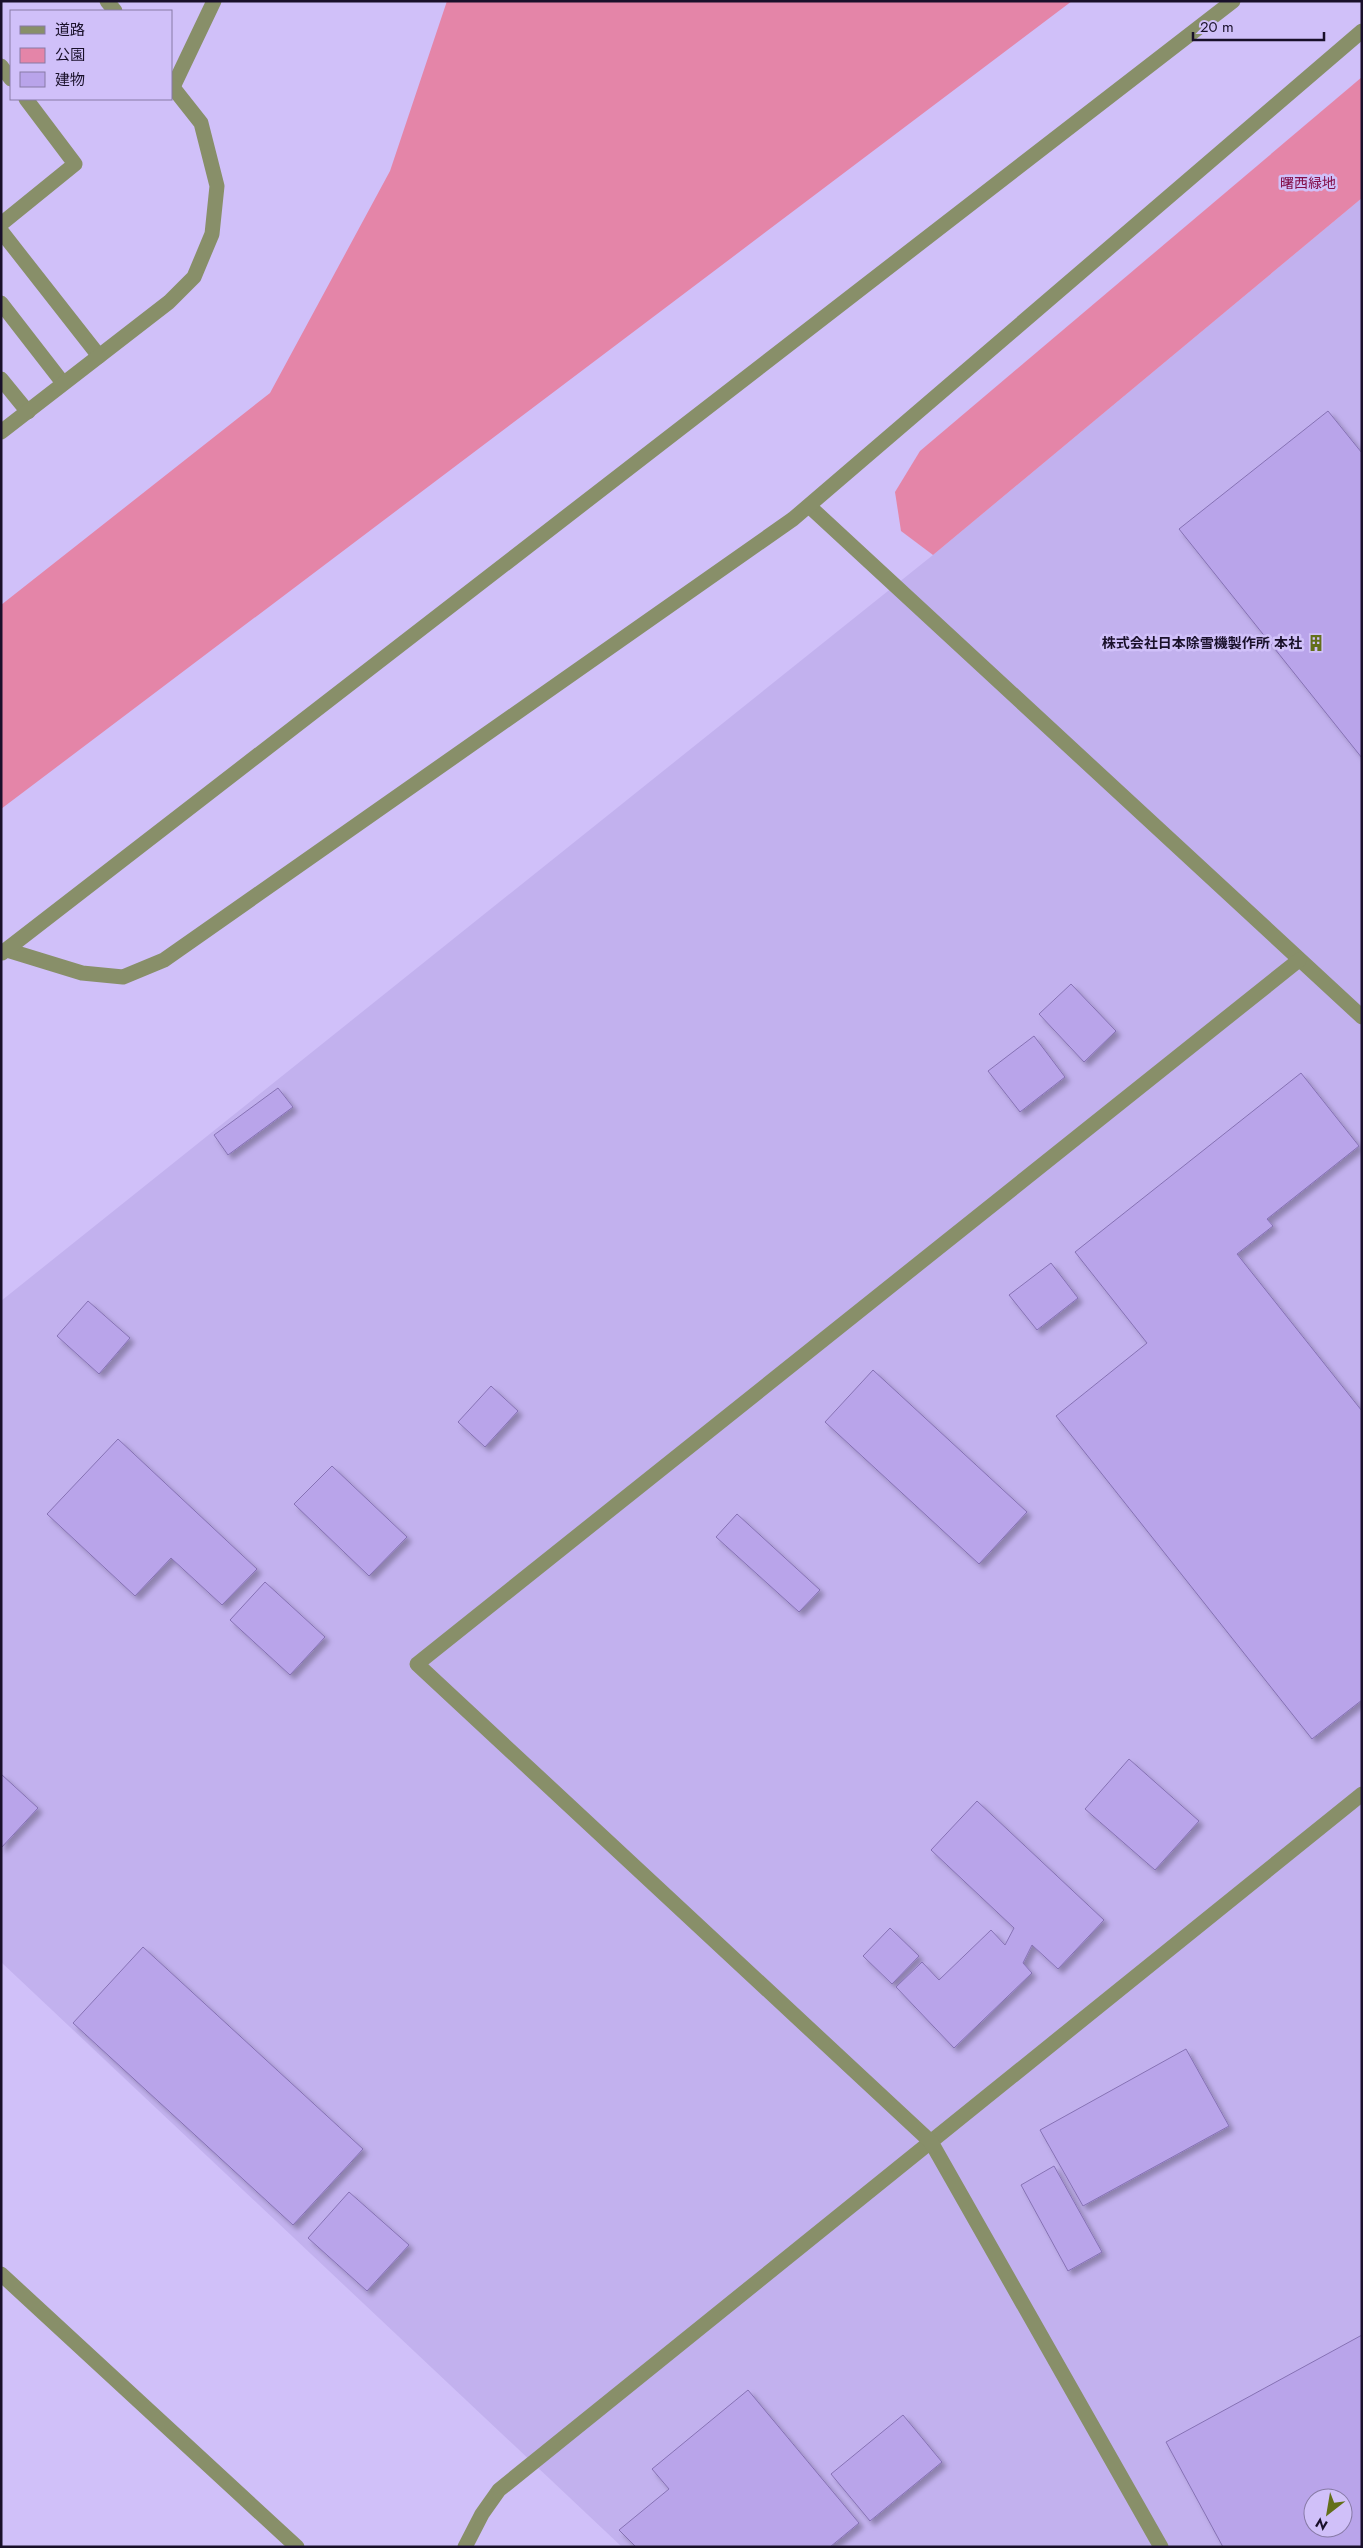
<svg xmlns="http://www.w3.org/2000/svg" width="1363" height="2548" font-family="Jost,'Noto Sans JP',sans-serif">
  <defs>
    <filter id="shadow"><feDropShadow dx="4.5" dy="4.5" stdDeviation="2.5" flood-color="#0004"/></filter>
  </defs>
  <rect width="100%" height="100%" fill="#d0c0f9"/>
  <path fill="#c2b1ee" fill-rule="evenodd" d="M1362 198V2547H622L1 1962V1301L933 555ZM1313 2498H1343V2528H1313Z"/>
  <g fill="#e485a8">
    <polygon points="447,1 1072,1 1,809 1,605 270,393 390,171"/>
    <polygon points="1362,77 1362,198 933,555 901,531 895,492 920,451"/>
  </g>
  <g fill="#b9a4ea" stroke="#8672b4" fill-rule="evenodd" filter="url(#shadow)">
    <polygon points="1328,411 1362,453 1362,758 1179,529"/>
    <polygon points="1071,984 1116,1031 1084,1062 1039,1014"/>
    <polygon points="1034,1036 1065,1077 1020,1112 988,1071"/>
    <polygon points="1301,1073 1359,1146 1267,1219 1273,1226 1237,1254 1362,1411 1362,1700 1312,1739 1056,1416 1147,1343 1075,1252"/>
    <polygon points="278,1088 293,1107 228,1155 214,1135"/>
    <polygon points="1051,1263 1078,1298 1037,1330 1009,1295"/>
    <polygon points="88,1301 130,1338 99,1374 57,1336"/>
    <polygon points="873,1370 1027,1512 979,1564 825,1422"/>
    <polygon points="491,1386 518,1411 485,1447 458,1422"/>
    <polygon points="118,1439 257,1569 222,1605 171,1558 135,1596 47,1514"/>
    <polygon points="332,1466 407,1537 369,1576 294,1504"/>
    <polygon points="737,1514 820,1590 799,1612 716,1537"/>
    <polygon points="265,1582 325,1637 290,1675 230,1620"/>
    <polygon points="1129,1759 1199,1821 1155,1870 1085,1809"/>
    <polygon points="1,1774 38,1808 1,1848"/>
    <polygon points="977,1801 1104,1920 1058,1969 1032,1945 1023,1963 1032,1973 954,2048 896,1987 922,1962 939,1980 991,1930 1005,1945 1014,1928 931,1850"/>
    <polygon points="890,1928 919,1956 892,1984 863,1956"/>
    <polygon points="143,1947 363,2149 293,2225 73,2023"/>
    <polygon points="1186,2049 1229,2126 1083,2206 1040,2130"/>
    <polygon points="1054,2166 1102,2252 1068,2271 1021,2185"/>
    <polygon points="349,2192 409,2245 367,2291 308,2238"/>
    <path d="M1362 2335V2547H1223L1166 2442ZM1313 2498H1343V2528H1313Z"/>
    <polygon points="748,2390 859,2523 830,2547 636,2547 619,2530 669,2489 652,2469"/>
    <polygon points="903,2415 942,2462 870,2521 831,2474"/>
  </g>
  <g fill="none" stroke-linecap="round" stroke-linejoin="round">
    <g stroke="#888f69" stroke-width="15">
      <polyline points="107,1 115,11"/>
      <polyline points="1,66 11,79"/>
      <polyline points="173,87 214,1"/>
      <polyline points="1,224 75,164 26,99"/>
      <polyline points="1,231 99,356"/>
      <polyline points="1,303 63,383"/>
      <polyline points="1,379 28,412"/>
      <polyline points="1,432 169,302 194,277 212,234 217,186 201,123 171,85"/>
      <polyline points="809,506 1362,1017"/>
      <polyline points="7,950 82,973 123,977 164,960 793,519 1362,31"/>
      <polyline points="2,953 1233,1"/>
      <polyline points="1,2274 297,2547"/>
      <polyline points="465,2547 482,2514 499,2490 1362,1794"/>
      <polyline points="1161,2547 931,2142 417,1664 1299,960"/>
    </g>
  </g>
  <defs>
    <g id="building-bare" transform="scale(1.35)"><path d="M-4-6H4V6H1V3H-1V6H-4ZM-2.5-4.3h1.7v1.8h-1.7ZM.8-4.3h1.7v1.8H.8ZM-2.5-1h1.7V.8h-1.7ZM.8-1h1.7V.8H.8Z" fill="#636f19" stroke="#d0c0f9" stroke-width="2.5" paint-order="stroke"/></g>
  </defs>
  <g fill-rule="evenodd">
    <use href="#building-bare" x="1316" y="643"/>
  </g>
  <g text-anchor="middle" stroke-width="5" stroke-linejoin="round" paint-order="stroke">
    <g font-size="14" fill="#830e49" stroke="#d0c0f9">
      <text x="1308" y="188">曙西緑地</text>
    </g>
    <g font-size="14" font-weight="bold" fill="#19102a" stroke="#d0c0f9" text-anchor="end">
      <text x="1302" y="648">株式会社日本除雪機製作所 本社</text>
    </g>
  </g>
  <rect width="1363" height="2548" fill="none" stroke="#19102a" stroke-width="5"/>
  <rect x="10" y="10" width="162" height="90" fill="#d0c0f9" stroke="#877aa6"/>
  <rect x="20" y="26" width="25" height="8" fill="#888f69" stroke="#877aa6"/>
  <text x="55" y="35" font-size="15" fill="#19102a">道路</text>
  <rect x="20" y="48" width="25" height="15" fill="#e485a8" stroke="#877aa6"/>
  <text x="55" y="60" font-size="15" fill="#19102a">公園</text>
  <rect x="20" y="72" width="25" height="15" fill="#b9a4ea" stroke="#877aa6"/>
  <text x="55" y="85" font-size="15" fill="#19102a">建物</text>
  <g transform="translate(1328 2513) rotate(211)"><circle r="24" fill="#d0c0f9" stroke="#877aa6"/>
  <path d="M0-4L9 19L0 12L-9 19Z" fill="#636f19"/>
  <text y="-8" font-size="14" font-weight="bold" text-anchor="middle" fill="#19102a">N</text>
  </g>
  <path d="M1193 32v8h131v-8" fill="none" stroke="#19102a" stroke-width="2.5"/>
  <text x="1200" y="32" font-size="15" fill="#19102a" stroke="#d0c0f9" stroke-width="4" paint-order="stroke">20 m</text>
</svg>
